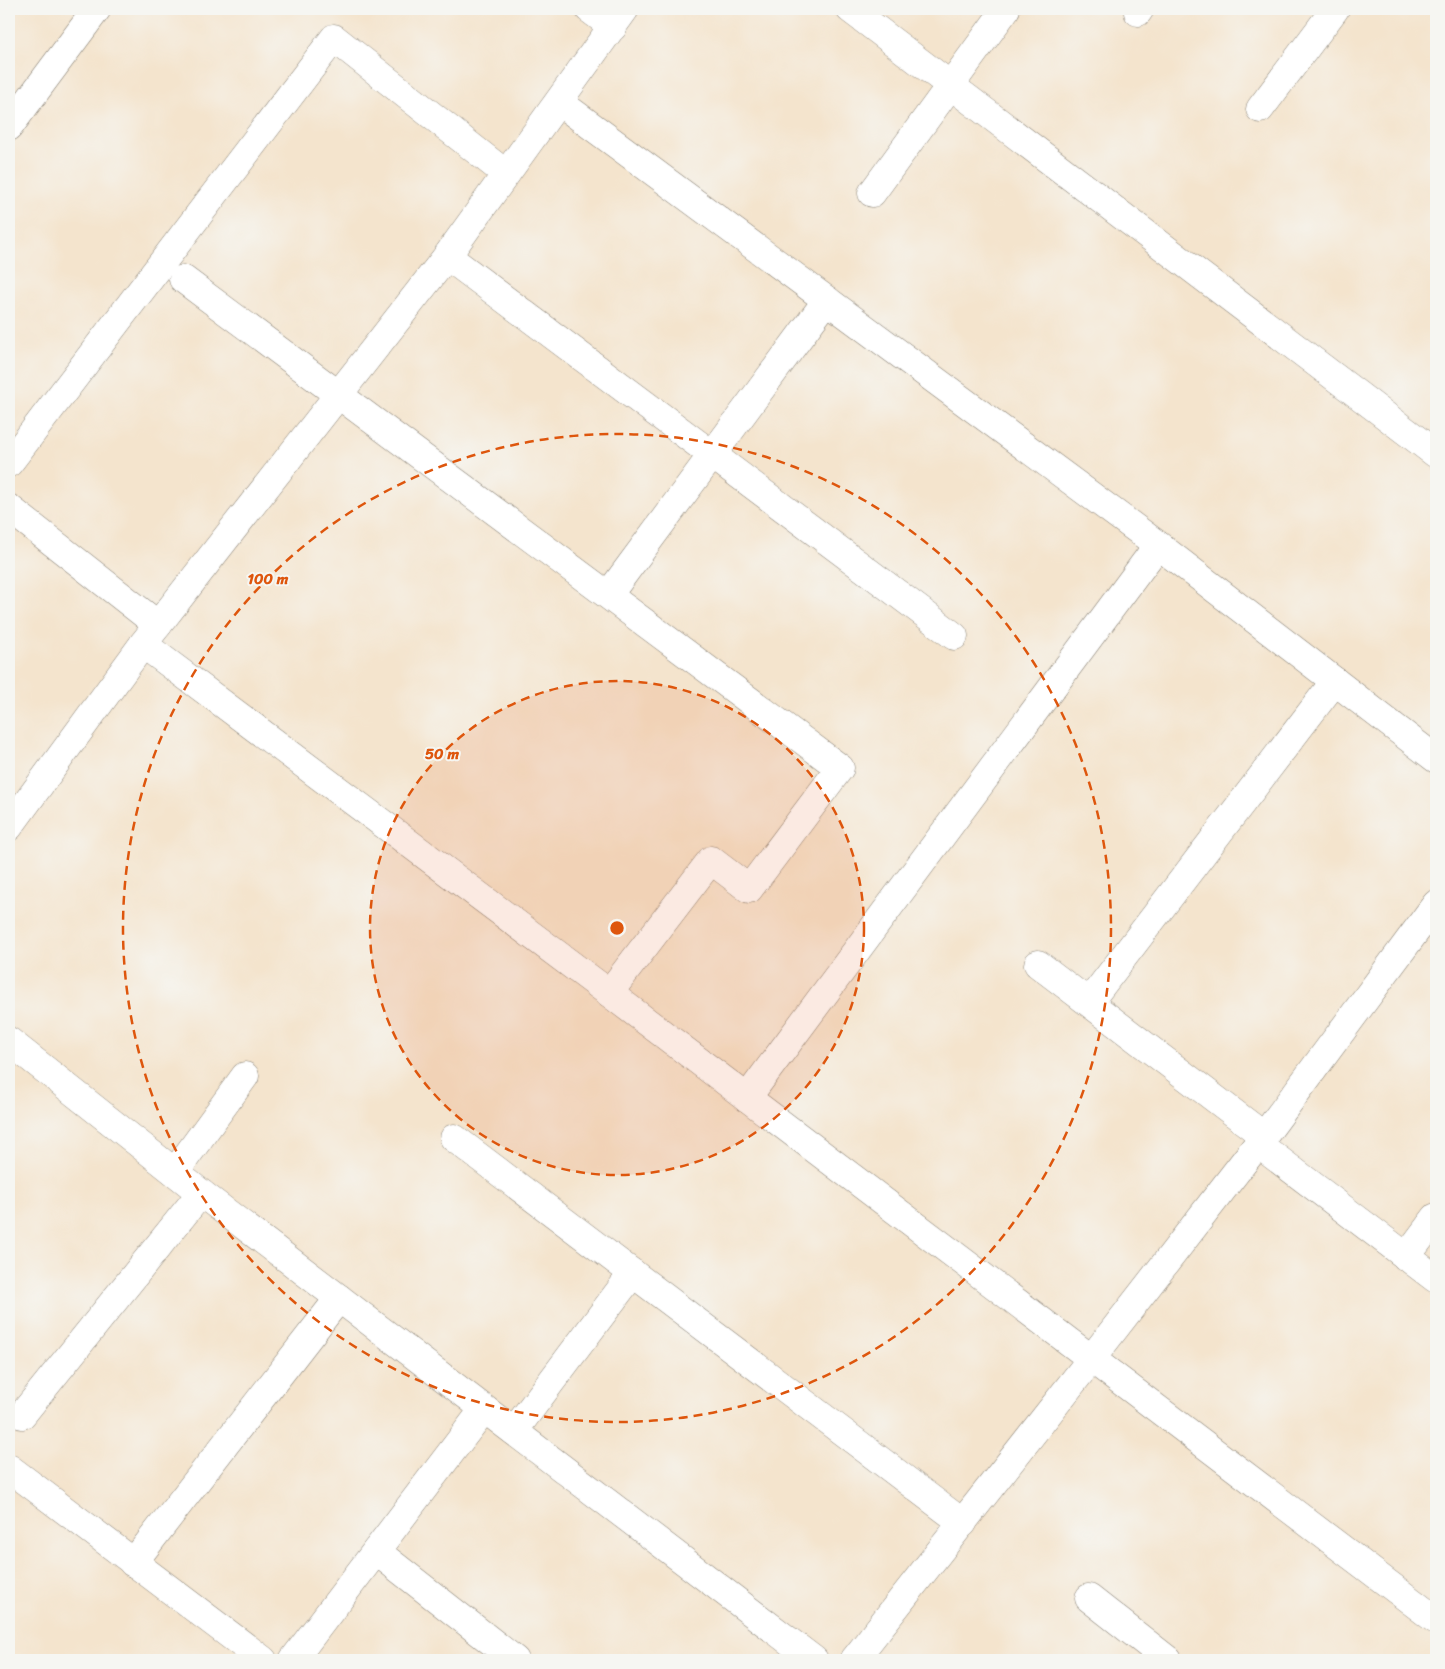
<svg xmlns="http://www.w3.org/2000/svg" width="1445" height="1669" font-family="Sriracha,sans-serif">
  <rect width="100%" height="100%" fill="#f6f6f2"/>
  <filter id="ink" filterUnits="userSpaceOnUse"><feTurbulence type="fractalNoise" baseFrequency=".02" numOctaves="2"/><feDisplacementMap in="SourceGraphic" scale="10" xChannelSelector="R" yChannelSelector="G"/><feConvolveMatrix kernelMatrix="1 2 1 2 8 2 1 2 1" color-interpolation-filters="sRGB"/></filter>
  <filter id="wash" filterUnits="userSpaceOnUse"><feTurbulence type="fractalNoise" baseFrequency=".0096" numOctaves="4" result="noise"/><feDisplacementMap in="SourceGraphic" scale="20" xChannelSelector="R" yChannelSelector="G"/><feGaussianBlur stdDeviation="1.12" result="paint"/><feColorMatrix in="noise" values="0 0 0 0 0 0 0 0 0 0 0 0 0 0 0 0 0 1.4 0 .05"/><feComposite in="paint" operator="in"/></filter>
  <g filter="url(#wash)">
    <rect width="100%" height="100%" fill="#f4e4cd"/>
  </g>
  <g filter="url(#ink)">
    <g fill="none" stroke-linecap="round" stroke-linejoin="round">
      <g stroke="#888074" stroke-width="29">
        <g id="street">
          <polyline points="589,9 613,27"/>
          <polyline points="850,9 1436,454"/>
          <polyline points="1138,12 1140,9"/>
          <polyline points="559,102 1158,545 1436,759"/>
          <polyline points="1260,109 1335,9"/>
          <polyline points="9,127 97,9"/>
          <polyline points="872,193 1006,9"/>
          <polyline points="447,256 954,636"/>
          <polyline points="183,279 840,768 749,889 711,860 609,993"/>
          <polyline points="9,463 334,38 506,174"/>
          <polyline points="9,508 158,625"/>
          <polyline points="609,594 827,300"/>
          <polyline points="143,644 609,993 1436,1620"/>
          <polyline points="9,827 143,644 447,256 625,9"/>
          <polyline points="1038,964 1264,1136"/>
          <polyline points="1089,1002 1335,681"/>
          <polyline points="9,1041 201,1193 814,1660"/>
          <polyline points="747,1098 1158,545"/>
          <polyline points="454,1138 963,1523"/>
          <polyline points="1258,1144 1436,1279"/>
          <polyline points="175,1172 245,1076"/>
          <polyline points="1406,1257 1436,1217"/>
          <polyline points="22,1415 201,1193"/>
          <polyline points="514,1431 633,1273"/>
          <polyline points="9,1468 263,1660"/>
          <polyline points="376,1551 515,1660"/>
          <polyline points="133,1563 339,1298"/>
          <polyline points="1089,1598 1168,1660"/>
          <polyline points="293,1660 484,1409"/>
          <polyline points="854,1660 1092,1358 1264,1136 1436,904"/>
        </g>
      </g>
      <use href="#street" stroke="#fff" stroke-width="28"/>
    </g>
  </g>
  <circle cx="617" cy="928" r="247" fill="#de560d" fill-opacity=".12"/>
  <g fill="none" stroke="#de560d" stroke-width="2.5" stroke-dasharray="9 6">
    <circle cx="617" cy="928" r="247"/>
    <circle cx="617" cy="928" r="494"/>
  </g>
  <circle cx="617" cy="928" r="8" fill="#de560d" stroke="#f6f6f2" stroke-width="2.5"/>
  <g font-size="15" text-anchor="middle" font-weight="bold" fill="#de560d" stroke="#f6f6f2" stroke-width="4" stroke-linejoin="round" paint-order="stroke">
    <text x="268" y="584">100 m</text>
    <text x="442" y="759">50 m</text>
  </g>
  <rect width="1445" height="1669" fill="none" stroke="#f6f6f2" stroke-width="30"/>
</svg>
